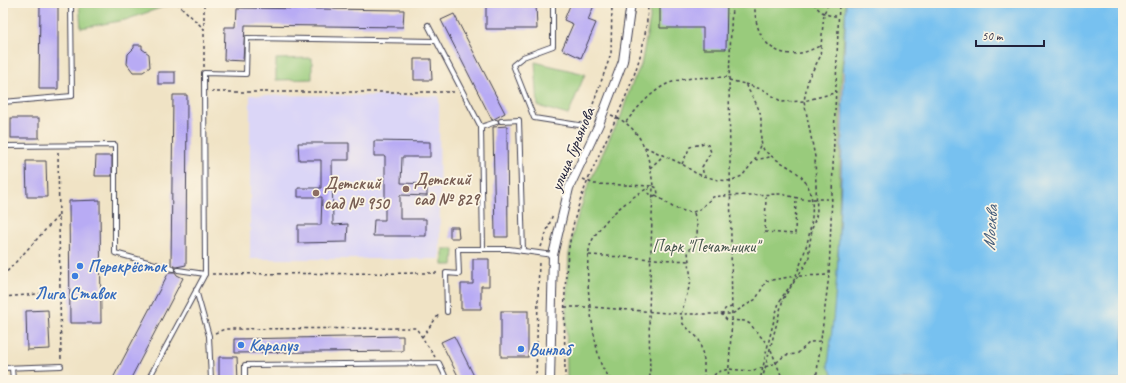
<svg xmlns="http://www.w3.org/2000/svg" width="1126" height="383" font-family="Caveat,sans-serif">
  <rect width="100%" height="100%" fill="#fcf5e5"/>
  <filter id="ink" filterUnits="userSpaceOnUse"><feTurbulence type="fractalNoise" baseFrequency=".025" numOctaves="2"/><feDisplacementMap in="SourceGraphic" scale="8" xChannelSelector="R" yChannelSelector="G"/><feConvolveMatrix kernelMatrix="1 2 1 2 8 2 1 2 1" color-interpolation-filters="sRGB"/></filter>
  <filter id="wash" filterUnits="userSpaceOnUse"><feTurbulence type="fractalNoise" baseFrequency=".012" numOctaves="4" result="noise"/><feDisplacementMap in="SourceGraphic" scale="16" xChannelSelector="R" yChannelSelector="G"/><feGaussianBlur stdDeviation="0.9" result="paint"/><feColorMatrix in="noise" values="0 0 0 0 0 0 0 0 0 0 0 0 0 0 0 0 0 1.4 0 .05"/><feComposite in="paint" operator="in"/></filter>
  <g filter="url(#wash)">
    <rect width="100%" height="100%" fill="#f0e3c5"/>
    <polygon fill="#dbd6f7" points="250,95 439,96 440,259 250,259"/>
    <g fill="#99cb7b" stroke="#5e765b">
      <polygon points="79,3 166,3 169,5 125,20 81,28"/>
      <polygon points="650,3 846,3 841,85 839,230 833,380 567,380 566,307 569,254 575,225 588,186 610,137 620,119 631,86 641,65 650,19"/>
      <polygon points="312,58 312,79 276,80 276,59"/>
      <polygon points="535,62 585,74 568,115 538,106"/>
      <polygon points="443,249 454,249 453,265 443,265"/>
    </g>
    <path fill="#77c1f0" stroke="#4c7296" d="M846 3H1123V380H833V375L828 366C833 321 838 276 839 230 843 155 842 79 846 3Z"/>
    <g id="blocks">
      <g fill="#b8abf4">
        <polygon points="40,3 58,3 58,89 39,89"/>
        <polygon points="486,3 536,3 537,29 486,29"/>
        <polygon points="571,3 595,3 588,20 596,23 581,58 562,49 573,24 564,20"/>
        <polygon points="660,3 727,3 726,49 703,49 703,28 660,28"/>
        <polygon points="237,8 404,10 403,27 245,25 243,61 224,60 225,27 236,27"/>
        <polygon points="454,14 505,113 494,119 492,120 441,20"/>
        <polygon points="134,45 142,45 142,49 149,54 150,67 143,72 133,72 127,64 128,54 134,48"/>
        <polygon points="414,59 431,59 432,80 414,80"/>
        <rect x="158" y="72" width="17" height="12"/>
        <polygon points="173,95 187,95 186,265 176,267 171,265"/>
        <rect x="11" y="118" width="28" height="20"/>
        <polygon points="507,126 508,237 495,237 493,127"/>
        <polygon points="374,141 430,142 430,157 402,157 401,183 427,184 427,196 400,195 400,219 426,219 426,236 373,236 374,220 385,220 385,156 374,156"/>
        <polygon points="298,143 349,143 349,160 332,160 333,225 348,224 347,242 298,243 298,225 321,225 322,197 298,197 298,188 321,188 321,160 299,160"/>
        <polygon points="96,156 112,156 112,176 95,176"/>
        <polygon points="26,161 46,161 47,197 27,197"/>
        <polygon points="100,200 101,323 70,323 69,201"/>
        <polygon points="450,227 458,227 459,238 450,238"/>
        <polygon points="473,259 489,259 489,286 481,286 481,309 461,309 461,284 473,284"/>
        <polygon points="169,272 175,272 177,275 183,278 130,380 112,380"/>
        <polygon points="48,310 50,349 27,350 26,311"/>
        <rect x="501" y="311" width="27" height="46"/>
        <polygon points="403,336 403,351 234,353 234,339"/>
        <polygon points="454,336 476,380 460,380 441,342"/>
        <polygon points="219,357 237,357 238,380 219,380"/>
      </g>
    </g>
  </g>
  <g filter="url(#ink)">
    <use href="#blocks" fill-opacity="0" stroke="#413f50" stroke-width="1"/>
    <g fill="none" stroke-linecap="round" stroke-linejoin="round">
      <g stroke="#413f50" stroke-width="6">
        <g id="lane">
          <polyline points="553,3 553,46 523,57 513,65 534,118 585,126"/>
          <polyline points="428,25 481,127 483,249"/>
          <polyline points="3,102 72,96 71,3"/>
          <polyline points="501,121 519,120 523,251"/>
          <polyline points="481,127 496,122"/>
          <polyline points="3,146 115,145 115,253 173,269"/>
          <polyline points="178,270 205,274"/>
          <polyline points="196,290 209,336 211,380"/>
          <polyline points="447,312 446,273 459,274 458,249 509,249 553,255"/>
          <polyline points="3,368 61,366"/>
          <polyline points="12,368 13,380"/>
          <polyline points="148,380 205,274 204,73 246,74 247,38 436,41"/>
          <polyline points="245,380 245,365 439,363 447,380"/>
        </g>
      </g>
      <g stroke="#413f50" stroke-width="10">
        <polyline id="street" points="550,380 553,255 569,188 599,124 623,61 631,3"/>
      </g>
      <g stroke="#413f50" stroke-width="1.5" stroke-dasharray="3 3" stroke-linecap="butt">
        <polyline points="177,3 204,29"/>
        <path d="M755 3C753 46 783 67 821 45"/>
        <path d="M814 3C819 13 828 16 838 16"/>
        <polyline points="204,67 204,3"/>
        <path d="M729 80 745 84C750 93 757 103 760 113 763 125 758 140 764 150 777 163 796 167 806 183 822 207 804 257 794 280 790 288 782 295 779 303 771 328 766 355 760 380"/>
        <polyline points="745,84 764,90 782,102 804,101 834,93"/>
        <polyline points="211,92 455,92"/>
        <path d="M611 115C643 128 649 154 653 186L649 312 650 380"/>
        <polyline points="587,121 611,54 612,3"/>
        <path d="M626 122C636 109 652 91 667 84 685 76 709 78 728 77"/>
        <polyline points="645,147 682,164 697,174 718,180 730,181 742,176 755,160 770,157"/>
        <polyline points="576,151 583,132"/>
        <polyline points="58,152 61,360"/>
        <polyline points="755,160 760,145"/>
        <polyline points="682,164 690,147 704,143 708,145 711,152 702,167 704,177"/>
        <polyline points="650,168 663,156"/>
        <polyline points="583,179 594,184 653,186 657,188 658,194 654,196 648,193 649,186"/>
        <polyline points="656,195 674,208 691,213 700,209 713,197 721,196 781,194 802,199 832,199"/>
        <polyline points="766,196 765,232 795,234 796,197"/>
        <path d="M694 213C699 231 699 237 688 252L691 281 681 314 683 324 699 339 704 360V380"/>
        <polyline points="541,247 553,214"/>
        <polyline points="589,255 689,261"/>
        <polyline points="212,274 440,273"/>
        <polyline points="3,276 59,215"/>
        <polyline points="799,276 829,275"/>
        <polyline points="3,297 60,292"/>
        <polyline points="565,307 591,307 681,314 732,314 756,299 766,281 795,276"/>
        <polyline points="732,307 725,309 722,315 727,320 745,321 750,324 768,345"/>
        <polyline points="215,333 225,329 416,328 435,357"/>
        <polyline points="422,337 440,313"/>
        <polyline points="771,350 783,380"/>
        <polyline points="536,380 539,260"/>
        <path d="M565 380C565 325 561 268 576 214 597 142 647 81 648 3"/>
        <path d="M611 380C608 375 603 370 601 364 593 341 582 265 591 243 600 222 628 199 648 188"/>
        <polyline points="710,380 717,372 729,369 750,371 765,367 776,363 785,355 797,354 810,342 821,341"/>
        <polyline points="728,380 732,320 729,80 732,3"/>
        <polyline points="762,380 783,299 809,259 809,249 812,229 817,213 815,157 804,101 808,79 820,57 824,13 829,3"/>
        <polyline points="816,380 829,275 839,3"/>
      </g>
      <use href="#lane" stroke="#fff" stroke-width="4"/>
      <use href="#street" stroke="#fff" stroke-width="8"/>
    </g>
  </g>
  <g fill="#8d6e63" stroke="#fcf5e5" stroke-width="1.5">
    <circle cx="406" cy="189" r="4"/>
    <circle cx="316" cy="193" r="4"/>
  </g>
  <g fill="#3f7fe0" stroke="#fcf5e5" stroke-width="1.5">
    <circle cx="80" cy="266" r="4"/>
    <circle cx="75" cy="276" r="4"/>
    <circle cx="241" cy="345" r="4"/>
    <circle cx="521" cy="349" r="4"/>
  </g>
  <g text-anchor="middle" stroke-width="3.5" stroke-linejoin="round" paint-order="stroke">
    <g font-size="17" fill="#22223b" stroke="#fcf5e5">
      <text transform="translate(572 149) rotate(-67)" y="6">улица Гурьянова</text>
    </g>
    <g font-size="17" font-weight="bold" fill="#785e54" stroke="#fcf5e5" text-anchor="start">
      <text x="414" y="185">Детский<tspan x="414" dy="20">сад № 829</tspan></text>
      <text x="324" y="189">Детский<tspan x="324" dy="20">сад № 950</tspan></text>
    </g>
    <g font-size="17" fill="#46554e" stroke="#fcf5e5">
      <text x="706" y="252">Парк "Печатники"</text>
    </g>
    <g font-size="17" font-weight="bold" fill="#366cbe" stroke="#fcf5e5" text-anchor="start">
      <text x="88" y="272">Перекрёсток</text>
      <text x="75" y="299" text-anchor="middle">Лига Ставок</text>
      <text x="249" y="351">Карапуз</text>
      <text x="529" y="355">Винлаб</text>
    </g>
    <g font-size="18" font-style="italic" fill="#405a7a" stroke="#fcf5e5">
      <text transform="translate(990 228) rotate(-86)" y="6">Москва</text>
    </g>
  </g>
  <rect width="1126" height="383" fill="none" stroke="#fcf5e5" stroke-width="16"/>
  <path d="M976 40v6h68v-6" fill="none" stroke="#22223b" stroke-width="2"/>
  <text x="982" y="40" font-size="12" fill="#22223b" stroke="#fcf5e5" stroke-width="3" paint-order="stroke">50 m</text>
</svg>
